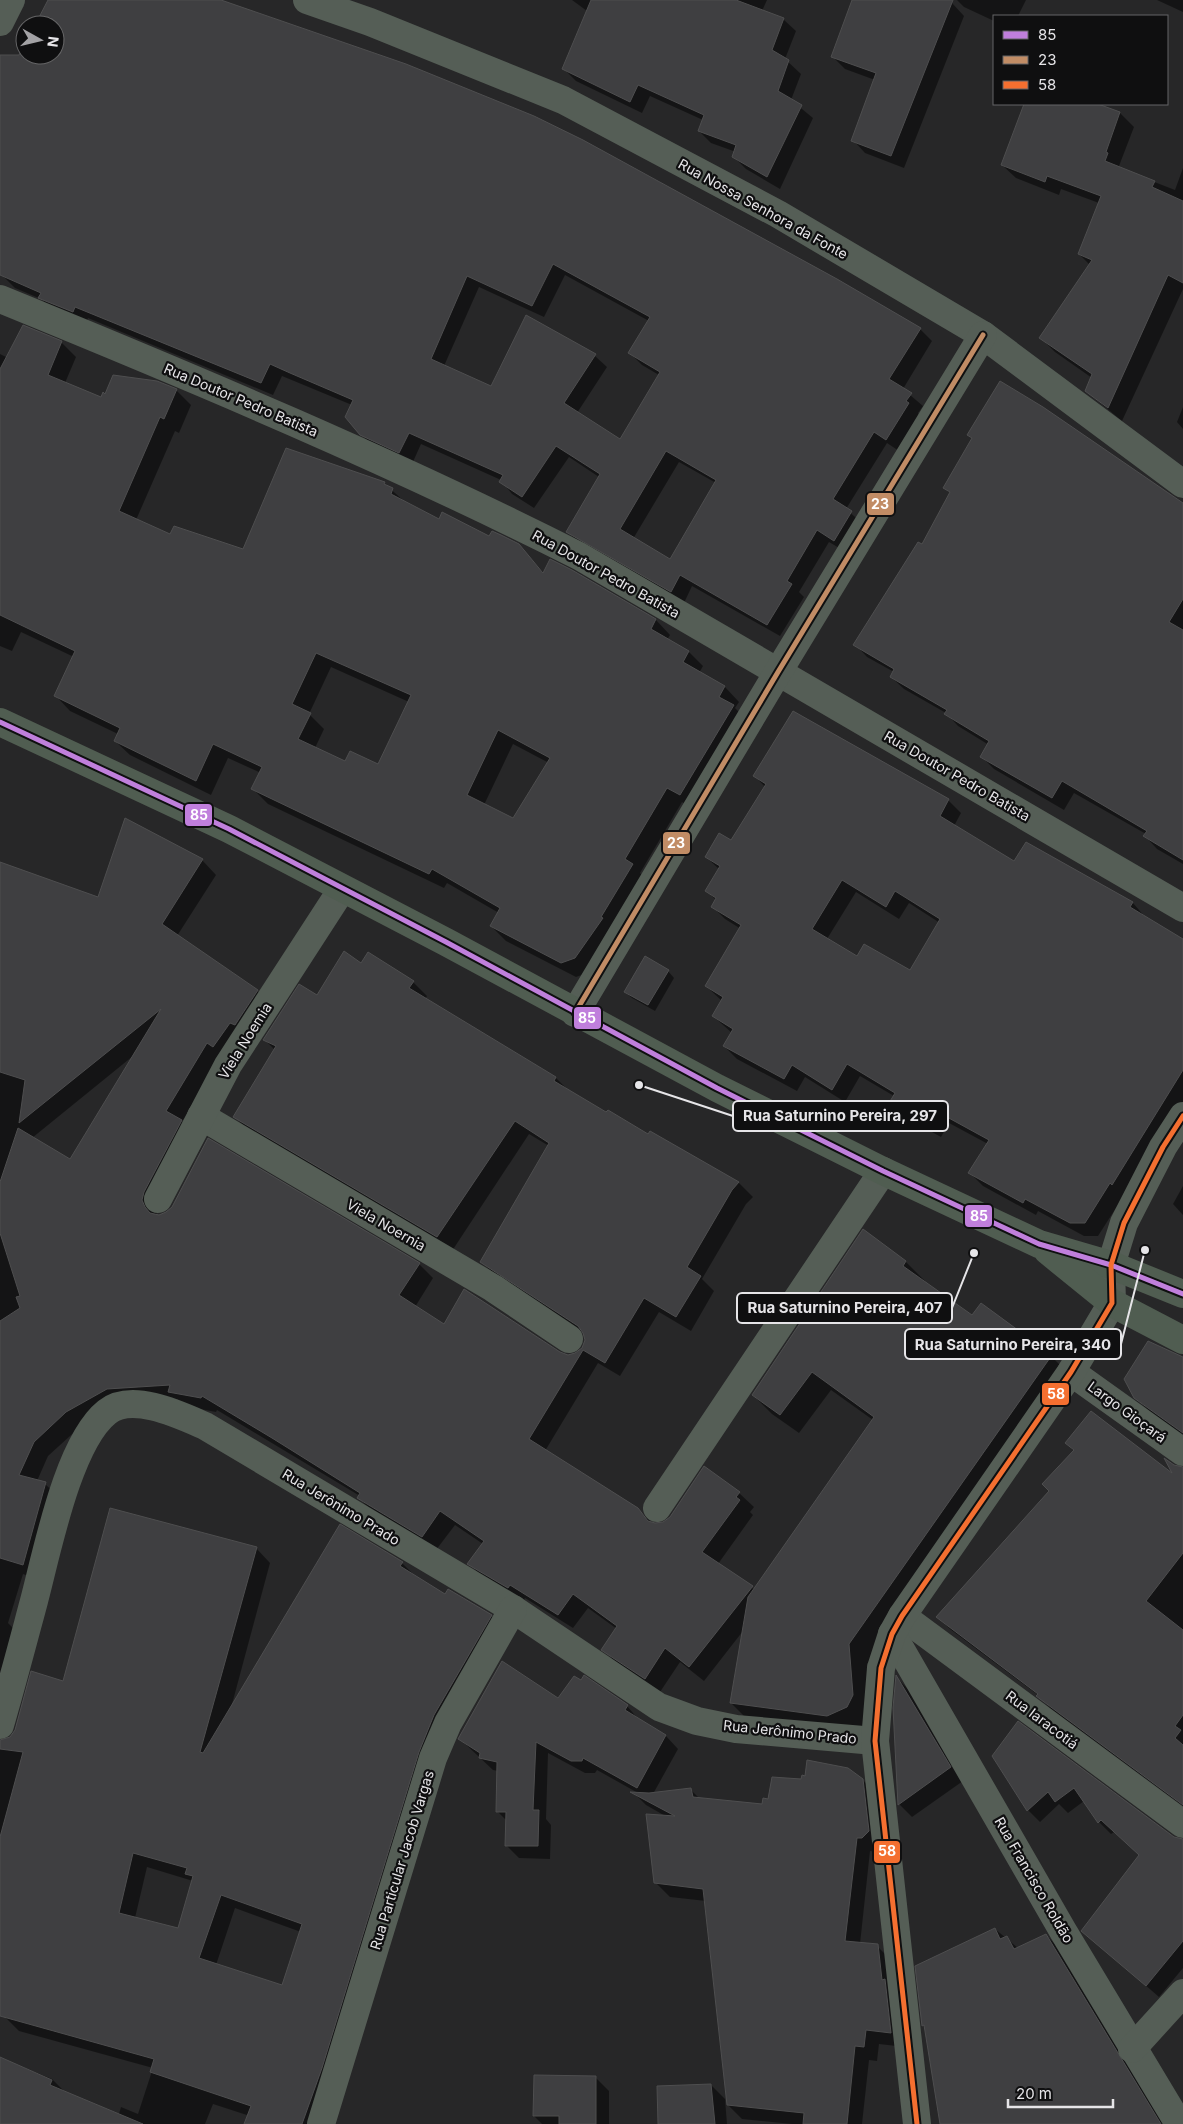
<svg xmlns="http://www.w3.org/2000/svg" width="1183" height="2124" font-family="Inter,sans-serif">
  <rect width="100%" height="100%" fill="#272728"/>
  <g fill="#0007" fill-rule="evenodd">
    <path d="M51 0H218L533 117 645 174 920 329 932 341 903 389 923 406 918 413 920 416 899 451 887 443 846 509 863 524 846 552 829 542 799 592 804 597 780 636 692 586 684 603 580 544 568 532 599 477 569 457 534 508 512 494 501 480 421 444 412 464 374 447 361 434 352 405 282 376 273 395 88 318 86 323 52 309 41 299 15 288 3 276 0 254V95L25 47V55H55V25H41ZM565 275 649 321 630 353 642 365 659 375 620 441 577 413 607 367 595 356 526 317 492 387 444 366 479 287 544 317ZM679 462 716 483 670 560 633 539Z"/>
    <polygon points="572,0 767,0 762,11 783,19 796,31 785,59 801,74 791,100 813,118 780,189 746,169 734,157 736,152 711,143 699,131 703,120 650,96 642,113 576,81 563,68 587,11"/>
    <polygon points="853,0 943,0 952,3 964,16 904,168 865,153 853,140 875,80 845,69 833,57"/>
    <polygon points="957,0 1026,0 1018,16 994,16 994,21 964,7"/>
    <polygon points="1157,0 1183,0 1183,12"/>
    <polygon points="1026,104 1066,104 1080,110 1083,104 1094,104 1120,113 1134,127 1119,166 1121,169 1175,190 1183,168 1183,289 1122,421 1086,391 1092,378 1055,352 1041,338 1090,265 1079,254 1099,203 1061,189 1059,195 1016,178 1002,165"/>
    <path d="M61 342 76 357 65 383 101 398 106 395 176 390 191 405 179 433 175 431 136 520 171 536 244 551 384 483 406 503 440 520 490 538 518 545 544 573 571 571 656 620 670 635 667 640 689 652 703 666 699 673 725 687 739 702 735 708 748 721 694 809 682 802 640 873 646 879 590 972 576 977 506 941 491 926 499 913 447 883 444 888 268 804 253 789 261 773 228 758 211 795 130 755 115 741 118 734 70 711 56 696 74 657 21 632 12 651 0 646V354L8 358ZM331 667 409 702 378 766 345 763 315 748 324 729 309 714ZM513 744 549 763 514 819 484 805Z"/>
    <polygon points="1183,407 1183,429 1177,422"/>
    <polygon points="969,435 1183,504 1183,864 1157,849 1145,836 1146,834 1074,793 1064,810 994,769 982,757 989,745 958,726 946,713 904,689 891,677 894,672 867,657 855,644 922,546 950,493 944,487 972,439"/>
    <path d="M755 776 948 800 961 813 954 826 1014 863 1026 844 1133 903 1145 917 1183 940V1103L1098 1236H1084L1038 1211 1036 1215 983 1186 970 1173 988 1144 949 1123 941 1137 903 1116 890 1103 894 1096 860 1076 845 1102 805 1077 797 1091 737 1059 724 1046 732 1033 713 1016 722 1001 706 986 741 929 725 919 712 906 716 900 707 891 720 870 706 857 732 842 765 787ZM856 892 899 919 909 903 940 923 910 972 857 958 827 939Z"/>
    <path d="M202 860 216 875 177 936 257 991 272 1005 221 1056 182 1122 195 1136 158 1207 156 1215 419 1264 433 1278 415 1307 444 1326 568 1356 576 1354 583 1349 586 1340 585 1334 496 1276 482 1262 549 1146 529 1134 452 1251 249 1131 235 1117 275 1050 265 1040 317 996 361 964 413 982 427 996 425 999 556 1078 570 1092 649 1136 650 1133 739 1183 753 1197 746 1204 702 1279 714 1291 691 1331 659 1312 620 1376 598 1363 545 1451 638 1509 652 1523H664L671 1518 704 1468 739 1493 754 1507 750 1512 753 1515 718 1564 755 1590 873 1420 831 1390 799 1433 772 1414 753 1395 863 1231 906 1262 925 1281 923 1282 972 1317 981 1305 1051 1356 1070 1375 867 1664 871 1715 866 1725 846 1734 750 1722 731 1703 743 1631 704 1681 680 1662 660 1692 617 1664 603 1649 617 1629 588 1608 573 1628 525 1598 523 1602 483 1578 469 1563 483 1544 455 1525 436 1550 373 1512 359 1498 360 1496 217 1410 216 1412 184 1406 177 1399 122 1403 81 1426 48 1456 37 1481 45 1484 60 1498 37 1579 23 1574 8 1623 20 1635 0 1732V863L99 899ZM133 1056 71 1161 32 1138Z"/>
    <polygon points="668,971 674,978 655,1011 632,998 625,992"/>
    <polygon points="1183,1186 1183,1215 1173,1204"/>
    <polygon points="1183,1359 1183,1436 1151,1413 1135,1397"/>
    <polygon points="1067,1443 1183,1483 1183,1806 1050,1708 1038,1695 950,1629 938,1617 1050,1491 1074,1451"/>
    <path d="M256 1548 270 1563 231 1708 402 1563 416 1577 445 1595 491 1616 505 1630 448 1730 321 2124H274L213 2104 205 2124H0V2058L52 2079 66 2093 119 2114 121 2107 138 2114 153 2068 19 2031 4 2016 0 1989V1741L11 1737 64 1682ZM147 1867 193 1881 179 1930 135 1918ZM235 1908 301 1932 283 1987 216 1965Z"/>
    <polygon points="584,1677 627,1706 639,1720 666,1736 678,1749 653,1794 691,1790 700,1799 764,1805 803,1780 863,1780 877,1795 876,1852 870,1851 860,1944 877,1946 891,1960 905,2047 879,2044 877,2061 869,2060 862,2124 792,2124 742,2119 728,2105 706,1901 670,1897 656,1883 667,1817 646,1805 634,1793 638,1793 597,1770 595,1773 585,1773 548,1753 546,1819 551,1825 550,1859 519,1858 506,1845 507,1821 498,1812 498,1771 493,1770 460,1739 558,1700"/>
    <polygon points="897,1678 909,1690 963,1781 912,1817 899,1804"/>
    <polygon points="1018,1723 1173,1838 1183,1841 1183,1968 1159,1997 1083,1931 1140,1855 1114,1832 1111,1834 1099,1822 1084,1801 1068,1813 1059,1804 1040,1822 1028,1810"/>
    <polygon points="995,1929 1018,1948 1046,1935 1060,1949 1165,2124 941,2124"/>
    <polygon points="595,2077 609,2091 609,2124 542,2124 534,2116"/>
    <polygon points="711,2085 725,2099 727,2124 660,2124"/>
  </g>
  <g fill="#3f3f41" stroke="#4e4e4f" fill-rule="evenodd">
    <path d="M48 0H221L406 64 534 116 583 140 837 279 921 328 889 379 912 393 906 401 909 403 886 440 874 432 833 499 852 511 834 541 817 530 787 581 792 584 767 625 680 575 671 592 566 532 600 474 556 446 522 497 499 482 503 475 409 433 399 453 360 435 345 417 353 400 290 373 270 364 261 383 75 307 73 312 38 298 41 293 0 275V55H19L25 44V55H55V25H35ZM553 264 650 317 628 353 660 372 620 439 564 403 596 354 526 315 491 386 431 359 467 276 532 306ZM666 451 716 480 670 559 620 529Z"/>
    <polygon points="591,0 736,0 784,18 772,50 789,60 778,91 802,105 767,177 732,157 736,145 698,131 704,115 638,85 630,102 562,69"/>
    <polygon points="852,0 953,0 891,156 851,141 876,73 831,57"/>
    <polygon points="1024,104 1098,104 1120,112 1106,152 1108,153 1105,161 1155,181 1152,187 1183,201 1183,283 1168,275 1108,408 1085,391 1092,374 1039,338 1092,260 1078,254 1101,196 1047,176 1045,182 1001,165"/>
    <path d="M23 325 62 341 48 375 101 397 103 392 105 394 113 375 157 381 177 389 164 419 160 417 119 511 170 534 174 526 243 549 286 448 385 482 384 484 393 488 391 494 439 519 442 512 489 536 492 531 501 535 519 544 543 573 550 559 572 570 656 619 651 629 689 651 683 662 725 686 719 697 734 705 680 795 667 788 625 859 633 864 601 917 603 918 575 958 561 963 490 926 500 908 432 869 429 874 251 789 262 767 213 744 196 781 114 741 120 728 54 696 75 651 0 615V369ZM316 653 411 695 378 764 350 751 345 761 298 739 311 713 292 704ZM498 730 550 758 513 818 467 795Z"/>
    <polygon points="1000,381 1043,407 1183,503 1183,599 1169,622 1183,630 1183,860 1143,836 1147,831 1062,781 1052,798 980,757 989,741 944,714 947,710 890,677 894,669 853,645 918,542 922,544 950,492 943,488 972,438 967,435"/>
    <path d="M793 711 949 799 940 816 1014 861 1026 842 1133 902 1130 907 1183 939V1070L1112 1185 1110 1183 1085 1223H1070L1025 1199 1023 1203 968 1173 989 1140 936 1111 927 1125 889 1103 895 1093 847 1064 832 1090 792 1065 784 1079 723 1046 733 1029 712 1016 723 997 705 986 741 925 711 907 716 898 705 891 720 866 705 857 719 833 731 840 766 784 753 776ZM842 880 886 907 895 891 940 919 910 970 864 944 857 956 812 929Z"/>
    <polygon points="125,818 203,859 162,924 258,990 235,1025 230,1023 213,1047 207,1043 166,1111 182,1120 144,1192 142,1200 145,1207 150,1213 159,1215 166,1212 172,1207 208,1138 420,1263 399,1295 444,1324 464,1289 560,1352 568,1355 575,1353 582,1348 585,1340 583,1333 578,1326 480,1262 549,1143 515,1121 437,1237 233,1117 276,1046 263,1040 299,984 317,995 344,951 361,963 368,952 414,981 409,988 556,1077 554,1081 606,1112 608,1110 648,1134 650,1131 739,1182 732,1190 687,1267 701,1276 676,1317 644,1298 605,1363 583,1350 529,1439 638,1508 648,1521 655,1523 663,1522 670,1517 704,1466 740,1492 736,1497 740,1500 702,1552 753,1586 689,1667 665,1648 645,1679 601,1650 617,1626 573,1594 558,1615 510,1585 508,1588 467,1564 484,1541 440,1511 422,1537 357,1498 360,1493 272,1438 202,1396 201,1398 168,1392 170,1385 107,1389 66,1412 34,1442 19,1475 46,1482 23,1565 0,1558 0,1321 20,1308 16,1297 20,1296 0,1233 0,1182 18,1128 70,1159 161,1009 19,1123 25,1080 0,1072 0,862 98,897"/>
    <polygon points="645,956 669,970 648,1005 624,992"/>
    <polygon points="863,1229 906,1261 903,1266 972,1315 981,1303 1052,1355 849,1644 853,1695 847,1707 827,1716 730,1703 748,1597 874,1417 812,1372 780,1415 752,1395"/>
    <polygon points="1148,1341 1183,1357 1183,1433 1134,1398 1124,1379"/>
    <polygon points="1091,1411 1172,1473 1164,1458 1174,1465 1183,1467 1183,1553 1146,1601 1183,1630 1183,1715 1175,1726 1181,1730 1175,1738 1183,1745 1183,1805 1036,1696 1038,1694 936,1617 1049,1491 1042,1484 1074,1450 1065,1443"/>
    <path d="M110 1508 257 1547 200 1752 203 1753 340 1524 403 1562 400 1566 445 1594 448 1589 492 1615 434 1715 419 1752 322 2068 302 2124H244L251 2106 150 2072 154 2059 0 2016V1837L23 1752 0 1749V1740L10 1737 15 1730 31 1671 63 1681ZM133 1853 187 1868 185 1874 193 1876 178 1928 119 1913ZM221 1895 302 1924 282 1985 199 1958Z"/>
    <polygon points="502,1661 558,1698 574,1676 581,1680 584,1675 628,1705 625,1710 666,1735 637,1788 583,1758 582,1761 571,1761 536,1742 533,1810 539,1810 538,1846 505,1846 506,1812 496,1812 497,1762 479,1758 480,1753 458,1739"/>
    <polygon points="896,1675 951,1767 898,1805 893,1708"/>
    <polygon points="1018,1721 1174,1837 1183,1839 1183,1941 1146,1986 1081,1931 1139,1855 1101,1820 1098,1823 1074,1788 1055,1802 1048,1792 1027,1811 992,1756"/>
    <polygon points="807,1760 848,1768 863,1779 869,1831 862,1838 857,1838 845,1941 878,1944 882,1980 885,1979 891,2033 866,2030 864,2047 855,2046 847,2124 803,2124 804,2113 727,2105 703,1889 654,1883 646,1814 675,1816 630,1792 649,1793 691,1788 693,1797 762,1804 763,1798 768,1799 772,1777 801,1779 802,1775 805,1776"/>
    <polygon points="995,1928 1000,1939 1007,1936 1014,1949 1046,1934 1161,2124 940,2124 924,2025 922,2026 915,1966"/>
    <polygon points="0,2057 52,2080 50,2085 143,2124 0,2124"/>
    <polygon points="534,2075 596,2076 596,2124 559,2124 559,2116 533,2116"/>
    <polygon points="711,2084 715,2124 658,2124 657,2086"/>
  </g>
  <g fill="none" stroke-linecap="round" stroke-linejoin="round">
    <g stroke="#555e56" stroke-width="28">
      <polyline points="307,0 370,22 563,100 778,214 983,335 1183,484"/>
      <polyline points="0,22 11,0"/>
      <path d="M0 299C196 379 391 461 579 556L1183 908"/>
      <polyline points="575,1013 778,672 983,335"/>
      <polyline points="201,1116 493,1288 569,1339"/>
      <polyline points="158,1199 228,1065 342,889"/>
      <polyline points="1071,1372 1183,1452"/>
      <polyline points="657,1508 883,1171"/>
      <polyline points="902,1616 1183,1824"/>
      <polyline points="892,1634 1063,1931 1179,2124"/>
      <path d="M0 1725C12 1684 23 1642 34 1601 47 1552 68 1443 107 1412 132 1392 180 1415 205 1426L513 1609 659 1707 697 1721 736 1729 875 1741"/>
      <polyline points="1132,2049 1183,1993"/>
      <polyline points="321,2124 433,1758 448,1723 513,1609"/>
      <polyline points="917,2124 875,1741 881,1668 892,1634 902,1616 1071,1372 1112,1303 1111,1265 1124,1223 1163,1147 1183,1116"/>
    </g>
    <g stroke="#505d51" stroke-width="28">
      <polyline points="0,722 229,829 446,942 717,1088 883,1171 1039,1244 1111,1265 1183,1294"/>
      <polyline points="1048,1251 1112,1303 1183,1340"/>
    </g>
    <g stroke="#0f0f10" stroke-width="9">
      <polyline id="bus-1" points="0,722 229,829 446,942 717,1088 883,1171 1039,1244 1111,1265 1183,1294"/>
    </g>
    <g stroke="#0f0f10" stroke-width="9">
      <polyline id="bus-2" points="575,1013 778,672 983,335"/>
    </g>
    <g stroke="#0f0f10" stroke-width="9">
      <polyline id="bus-3" points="917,2124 875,1741 881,1668 892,1634 902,1616 1071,1372 1112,1303 1111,1265 1124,1223 1163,1147 1183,1116"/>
    </g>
    <use href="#bus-1" stroke="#c07fdc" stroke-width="5"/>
    <use href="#bus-2" stroke="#c18c65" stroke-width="5"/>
    <use href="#bus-3" stroke="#f46f30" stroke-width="5"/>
  </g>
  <g text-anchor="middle" stroke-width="4.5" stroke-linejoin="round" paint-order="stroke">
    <g font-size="14" fill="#e6e5e8" stroke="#0f0f10">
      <text transform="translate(763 209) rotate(29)" y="5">Rua Nossa Senhora da Fonte</text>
      <text transform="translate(241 400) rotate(23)" y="5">Rua Doutor Pedro Batista</text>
      <text transform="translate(606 574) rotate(29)" y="5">Rua Doutor Pedro Batista</text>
      <text transform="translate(957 776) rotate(30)" y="5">Rua Doutor Pedro Batista</text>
      <text transform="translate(245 1041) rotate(-58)" y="5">Viela Noemia</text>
      <text transform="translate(386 1225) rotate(30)" y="5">Viela Noernia</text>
      <text transform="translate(1127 1412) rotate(36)" y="5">Largo Gioçará</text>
      <text transform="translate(341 1507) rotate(31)" y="5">Rua Jerônimo Prado</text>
      <text transform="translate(1042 1720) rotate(37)" y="5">Rua Iaracotiá</text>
      <text transform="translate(790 1732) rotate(6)" y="5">Rua Jerônimo Prado</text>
      <text transform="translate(402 1860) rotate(-73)" y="5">Rua Particular Jacob Vargas</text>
      <text transform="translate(1034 1880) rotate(60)" y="5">Rua Francisco Roldão</text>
    </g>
  </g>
  <path fill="none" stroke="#e6e5e8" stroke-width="2" d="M639 1085L733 1116M974 1253L952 1308M1145 1250L1121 1344"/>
  <g fill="#e6e5e8" stroke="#0f0f10" stroke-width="2">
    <circle cx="639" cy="1085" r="5"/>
    <circle cx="974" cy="1253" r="5"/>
    <circle cx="1145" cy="1250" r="5"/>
  </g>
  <g fill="#0f0f10" stroke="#e6e5e8" stroke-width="2">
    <rect x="733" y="1101" width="215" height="30" rx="5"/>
    <rect x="737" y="1293" width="215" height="30" rx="5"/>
    <rect x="905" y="1329" width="216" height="30" rx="5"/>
  </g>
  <g font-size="15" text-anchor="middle" font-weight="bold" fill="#e6e5e8">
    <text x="840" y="1121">Rua Saturnino Pereira, 297</text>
    <text x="845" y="1313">Rua Saturnino Pereira, 407</text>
    <text x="1013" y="1350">Rua Saturnino Pereira, 340</text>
  </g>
  <g stroke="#0f0f10" stroke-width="2">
    <rect x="866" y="492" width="29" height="24" rx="5" fill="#c18c65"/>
    <rect x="184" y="803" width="29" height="24" rx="5" fill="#c07fdc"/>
    <rect x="662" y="831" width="29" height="24" rx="5" fill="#c18c65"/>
    <rect x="573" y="1006" width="29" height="24" rx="5" fill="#c07fdc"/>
    <rect x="964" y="1204" width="29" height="24" rx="5" fill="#c07fdc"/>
    <rect x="1041" y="1382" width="29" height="24" rx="5" fill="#f46f30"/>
    <rect x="873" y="1840" width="28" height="24" rx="5" fill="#f46f30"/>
  </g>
  <g font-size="14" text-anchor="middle" font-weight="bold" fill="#fff">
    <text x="880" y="509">23</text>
    <text x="199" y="820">85</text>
    <text x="676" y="848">23</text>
    <text x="587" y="1023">85</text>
    <text x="979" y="1221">85</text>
    <text x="1056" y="1399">58</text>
    <text x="887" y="1856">58</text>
  </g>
  <rect x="993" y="15" width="175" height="90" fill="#0f0f10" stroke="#656566"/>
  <rect x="1003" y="31" width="25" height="8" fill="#c07fdc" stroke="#656566"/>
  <text x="1038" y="40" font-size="15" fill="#e6e5e8">85</text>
  <rect x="1003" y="56" width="25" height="8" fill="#c18c65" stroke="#656566"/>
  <text x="1038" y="65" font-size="15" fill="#e6e5e8">23</text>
  <rect x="1003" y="81" width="25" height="8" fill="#f46f30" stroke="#656566"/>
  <text x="1038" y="90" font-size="15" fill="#e6e5e8">58</text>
  <g transform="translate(40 40) rotate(98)"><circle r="24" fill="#0f0f10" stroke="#656566"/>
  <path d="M0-4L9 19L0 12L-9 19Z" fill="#a3a2a5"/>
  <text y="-8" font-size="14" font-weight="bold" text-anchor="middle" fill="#e6e5e8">N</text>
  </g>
  <path d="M1008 2099v8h105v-8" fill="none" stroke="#e6e5e8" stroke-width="2.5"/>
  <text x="1016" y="2099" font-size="15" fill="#e6e5e8" stroke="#0f0f10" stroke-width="4" paint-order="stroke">20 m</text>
</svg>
